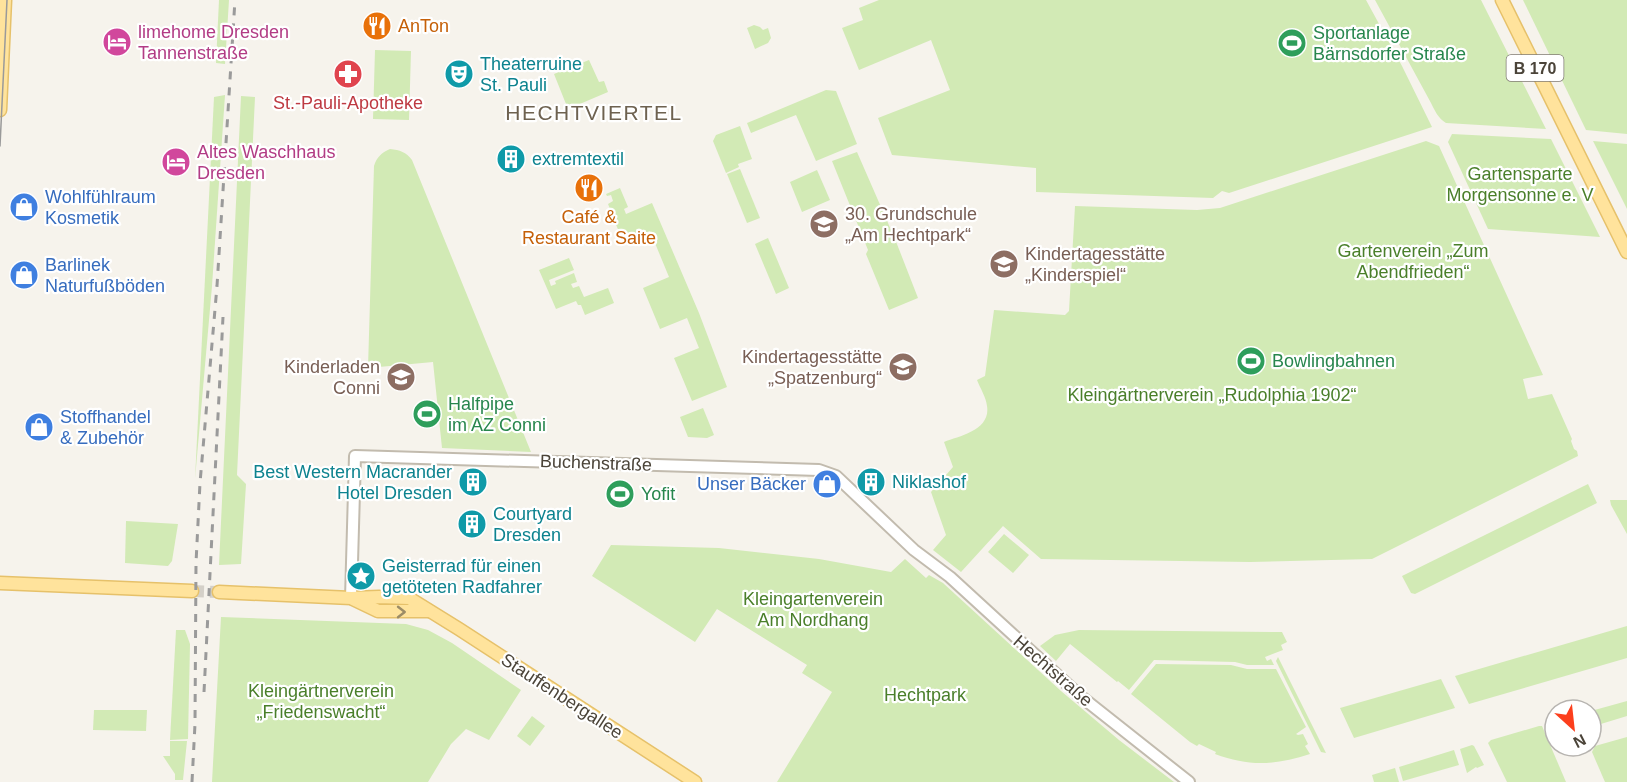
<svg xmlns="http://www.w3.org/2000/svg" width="1627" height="782" font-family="Arial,sans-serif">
  <rect width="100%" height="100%" fill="#f6f3ec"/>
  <g fill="#d2eab5">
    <polygon points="219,0 229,0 225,64 216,63"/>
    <polygon points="879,0 1366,0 1402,66 1432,127 1229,193 1222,191 1213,198 1036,192 1036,168 892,155 878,118 950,90 931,40 859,70 842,28 863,20 859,8"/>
    <path d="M1375 0H1481L1546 129 1446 123C1438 118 1435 111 1431 103Z"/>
    <polygon points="1523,0 1627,0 1627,134 1586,130"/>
    <polygon points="754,25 760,27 763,30 768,28 771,38 768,43 755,49 747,28"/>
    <polygon points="375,50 411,51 409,120 373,119"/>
    <polygon points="589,60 599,82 604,81 608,92 568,109 554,74"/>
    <polygon points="826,90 836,91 857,144 816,161 796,115 751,133 747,123"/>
    <polygon points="225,95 212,286 195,479 214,97"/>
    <polygon points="241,96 255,97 237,475 246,484 241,564 219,565"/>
    <polygon points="740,126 752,159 738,164 739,167 726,173 713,141 716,135"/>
    <polygon points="1452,134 1551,139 1600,237 1488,229 1448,142"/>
    <path d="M1426 141 1439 146 1543 375 1523 379 1528 399 1552 394 1572 439 1571 441 1574 449 1577 451 1578 456 1372 559 1250 562 1041 559 1003 526 961 572 933 550 946 535 931 492 953 467 944 442C960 436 991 430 987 406 986 397 980 388 977 380L985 376 994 310 1065 315 1069 311 1075 206 1197 210 1220 208Z"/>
    <polygon points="1593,141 1627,144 1627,209"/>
    <path d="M390 149C400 150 406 152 412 160L531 452 442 448 433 362 368 368 374 166C377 157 381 153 390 149Z"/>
    <polygon points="857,152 895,239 918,298 889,310 866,254 868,250 832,161"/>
    <polygon points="740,169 760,218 747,223 727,174"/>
    <polygon points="817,170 830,200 802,212 790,182"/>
    <polygon points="620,188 628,207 624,209 626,214 652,203 699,313 727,387 692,401 674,358 699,348 687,318 660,329 643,288 669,277 650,231 623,241 614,220 606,223 604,220 613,216 608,204 613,201 611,195 607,196 606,194"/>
    <polygon points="768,238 789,288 776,294 755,244"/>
    <polygon points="569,258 574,270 549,280 551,286 556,284 555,281 574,273 577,282 571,284 573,288 579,286 584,297 608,288 614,303 585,315 581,305 578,305 576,301 556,309 539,270"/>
    <polygon points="703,408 714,435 707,438 688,437 680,417"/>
    <polygon points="1588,484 1597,503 1415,594 1411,593 1402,576"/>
    <polygon points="1610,500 1627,500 1627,534 1611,505"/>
    <polygon points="126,521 178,524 172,561 168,566 125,563"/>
    <polygon points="1004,534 1029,555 1013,573 988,552"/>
    <polygon points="611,545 719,548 819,559 891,572 905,559 926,578 929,575 943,583 1061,691 1119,740 1174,782 777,782 832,692 802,673 807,665 717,609 695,642 592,576"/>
    <polygon points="221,617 406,624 428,630 452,643 521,690 489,740 466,729 451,744 428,782 212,782"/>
    <polygon points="1627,626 1627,658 1469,704 1455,676"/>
    <polygon points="176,630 185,630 190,644 188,739 170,740"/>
    <polygon points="1079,630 1282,632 1287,642 1281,645 1283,650 1265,657 1267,661 1271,659 1274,665 1247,665 1235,662 1154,660 1129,690 1118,681 1117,682 1070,644 1056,661 1040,646 1055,635"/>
    <polygon points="1278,657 1326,753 1321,752 1276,661"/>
    <path d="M1156 664 1231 665 1247 669H1276L1306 727 1296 734 1298 735 1303 734 1308 744 1305 746 1310 754C1275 765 1250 767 1215 754L1216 752 1199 744 1197 746 1190 742 1131 694Z"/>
    <polygon points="1441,679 1455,708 1354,738 1340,708"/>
    <polygon points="1627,701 1627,716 1591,727 1591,711"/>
    <polygon points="94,710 147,710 146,731 93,730"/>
    <polygon points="532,716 545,726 530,746 517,736"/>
    <polygon points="1539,726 1542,726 1566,782 1507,782 1488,743 1491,740"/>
    <polygon points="1627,737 1627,782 1605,782 1592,752 1595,746"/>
    <polygon points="170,741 187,741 183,780 175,780 175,774 163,756 170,756"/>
    <polygon points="1472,745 1474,746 1484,765 1477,768 1476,767 1467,773 1460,749"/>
    <polygon points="1454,750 1459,765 1403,781 1399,767"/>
    <polygon points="1395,768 1399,782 1374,782 1372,775"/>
  </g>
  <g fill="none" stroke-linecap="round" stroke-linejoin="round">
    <polyline stroke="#d4d0c8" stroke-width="12" stroke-dasharray="12 6" stroke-linecap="butt" points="192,591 219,592"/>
    <g stroke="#c2bbae" stroke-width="14">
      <polyline id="minor" points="351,598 355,456 819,470 836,476 914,550 950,577 1079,695 1189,782"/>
    </g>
    <g stroke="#e6c16a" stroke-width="15">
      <g id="major">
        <polyline points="1502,0 1627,252"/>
        <polyline points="0,110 5,0"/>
        <polyline points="0,583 192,591"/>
        <polyline points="219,592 351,598 379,597 409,598 459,629 695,782"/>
        <polyline points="353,599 378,611 429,611"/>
      </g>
    </g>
    <use href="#minor" stroke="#fff" stroke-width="10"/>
    <use href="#major" stroke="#ffe39c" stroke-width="12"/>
    <polyline stroke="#9a9a9a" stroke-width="1.5" points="0,146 7,0"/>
    <g stroke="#9a9a9a" stroke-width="3" stroke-dasharray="8 8" stroke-linecap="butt">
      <polyline points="204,692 223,317"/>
      <polyline points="192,782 195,724 196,563 200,483 217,286 235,0"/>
    </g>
  </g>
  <defs><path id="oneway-chevron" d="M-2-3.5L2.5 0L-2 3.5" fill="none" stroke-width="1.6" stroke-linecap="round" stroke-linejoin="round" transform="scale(1.5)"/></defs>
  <use stroke="#9c8c66" href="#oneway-chevron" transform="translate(401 612)"/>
  <defs>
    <g id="restaurant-disc" transform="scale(1.5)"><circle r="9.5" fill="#e8710a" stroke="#fff"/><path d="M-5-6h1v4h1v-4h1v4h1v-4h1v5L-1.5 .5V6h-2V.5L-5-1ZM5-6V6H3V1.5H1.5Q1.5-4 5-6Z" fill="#fff"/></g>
    <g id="hotel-disc" transform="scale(1.5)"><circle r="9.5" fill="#d1479c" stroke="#fff"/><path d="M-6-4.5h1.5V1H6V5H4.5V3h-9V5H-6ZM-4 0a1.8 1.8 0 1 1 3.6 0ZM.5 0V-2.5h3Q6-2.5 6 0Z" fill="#fff"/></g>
    <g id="stadium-disc" transform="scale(1.5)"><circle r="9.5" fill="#2e9e5b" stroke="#fff"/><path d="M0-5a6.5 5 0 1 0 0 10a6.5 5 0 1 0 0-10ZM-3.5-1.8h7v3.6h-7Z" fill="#fff"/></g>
    <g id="pharmacy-disc" transform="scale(1.5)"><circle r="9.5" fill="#e0444e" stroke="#fff"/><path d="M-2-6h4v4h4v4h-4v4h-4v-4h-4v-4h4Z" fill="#fff"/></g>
    <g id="theatre-disc" transform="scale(1.5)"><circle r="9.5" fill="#0f9aa8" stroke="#fff"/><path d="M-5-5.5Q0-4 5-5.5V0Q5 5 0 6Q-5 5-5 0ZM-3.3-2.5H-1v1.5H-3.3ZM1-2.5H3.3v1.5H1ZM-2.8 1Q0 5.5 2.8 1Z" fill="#fff"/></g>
    <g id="building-disc" transform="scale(1.5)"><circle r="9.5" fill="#0f9aa8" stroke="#fff"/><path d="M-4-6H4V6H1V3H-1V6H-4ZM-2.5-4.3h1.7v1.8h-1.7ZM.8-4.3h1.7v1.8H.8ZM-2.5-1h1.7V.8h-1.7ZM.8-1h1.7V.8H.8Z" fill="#fff"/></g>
    <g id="shop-disc" transform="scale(1.5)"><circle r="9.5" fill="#3f7fe0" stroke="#fff"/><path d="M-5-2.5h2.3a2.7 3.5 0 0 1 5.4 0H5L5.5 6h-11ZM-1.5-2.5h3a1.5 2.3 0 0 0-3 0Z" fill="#fff"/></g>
    <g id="school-disc" transform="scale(1.5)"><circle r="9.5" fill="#8d6e63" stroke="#fff"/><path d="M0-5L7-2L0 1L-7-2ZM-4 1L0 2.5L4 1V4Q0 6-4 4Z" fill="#fff"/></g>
    <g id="sight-disc" transform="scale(1.5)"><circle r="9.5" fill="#0f9aa8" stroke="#fff"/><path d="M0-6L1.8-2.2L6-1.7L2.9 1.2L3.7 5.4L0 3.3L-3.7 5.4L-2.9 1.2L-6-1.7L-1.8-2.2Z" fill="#fff"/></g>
  </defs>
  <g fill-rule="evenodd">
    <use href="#restaurant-disc" x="377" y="26"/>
    <use href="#hotel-disc" x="117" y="42"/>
    <use href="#stadium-disc" x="1292" y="43"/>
    <use href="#pharmacy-disc" x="348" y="74"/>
    <use href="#theatre-disc" x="459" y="74"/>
    <use href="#building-disc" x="511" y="159"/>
    <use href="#hotel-disc" x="176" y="162"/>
    <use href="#restaurant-disc" x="589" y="188"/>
    <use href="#shop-disc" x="24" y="207"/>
    <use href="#school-disc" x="824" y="224"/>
    <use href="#school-disc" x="1004" y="264"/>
    <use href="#shop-disc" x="24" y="275"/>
    <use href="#stadium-disc" x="1251" y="361"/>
    <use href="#school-disc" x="903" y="367"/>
    <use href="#school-disc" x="401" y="377"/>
    <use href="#stadium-disc" x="427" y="414"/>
    <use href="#shop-disc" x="39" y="427"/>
    <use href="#building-disc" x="473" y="482"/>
    <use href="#building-disc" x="871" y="482"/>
    <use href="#shop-disc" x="827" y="484"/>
    <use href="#stadium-disc" x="620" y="494"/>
    <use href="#building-disc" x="472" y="524"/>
    <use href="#sight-disc" x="361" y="576"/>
  </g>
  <g text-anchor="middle" stroke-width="4.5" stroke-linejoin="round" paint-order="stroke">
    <rect fill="#fff" stroke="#817c74" stroke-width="1.5" x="1506.5" y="55" width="57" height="26" rx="4.5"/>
    <g font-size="16" font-weight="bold" fill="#4b4439">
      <text x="1535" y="74">B 170</text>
    </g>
    <g font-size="18" fill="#c56008" stroke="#fff" text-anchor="start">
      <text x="398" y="32">AnTon</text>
      <text x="589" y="223" text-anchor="middle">Café &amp;<tspan x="589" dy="21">Restaurant Saite</tspan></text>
    </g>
    <g font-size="18" fill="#b23c85" stroke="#fff" text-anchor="start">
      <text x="138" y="38">limehome Dresden<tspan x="138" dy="21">Tannenstraße</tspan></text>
      <text x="197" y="158">Altes Waschhaus<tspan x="197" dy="21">Dresden</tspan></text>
    </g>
    <g font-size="18" fill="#27864d" stroke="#fff" text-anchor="start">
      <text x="1313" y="39">Sportanlage<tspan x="1313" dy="21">Bärnsdorfer Straße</tspan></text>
      <text x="1272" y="367">Bowlingbahnen</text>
      <text x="448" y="410">Halfpipe<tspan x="448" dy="21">im AZ Conni</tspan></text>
      <text x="641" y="500">Yofit</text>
    </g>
    <g font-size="18" fill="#0d838f" stroke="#fff" text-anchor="start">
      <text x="480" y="70">Theaterruine<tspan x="480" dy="21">St. Pauli</tspan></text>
      <text x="532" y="165">extremtextil</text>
      <text x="452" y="478" text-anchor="end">Best Western Macrander<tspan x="452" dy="21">Hotel Dresden</tspan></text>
      <text x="892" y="488">Niklashof</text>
      <text x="493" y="520">Courtyard<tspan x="493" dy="21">Dresden</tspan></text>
      <text x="382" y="572">Geisterrad für einen<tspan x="382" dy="21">getöteten Radfahrer</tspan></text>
    </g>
    <g font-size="18" fill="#be3a42" stroke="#fff">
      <text x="348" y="109">St.-Pauli-Apotheke</text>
    </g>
    <g font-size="18" fill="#4a7f2a" stroke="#fff">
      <text x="1520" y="180">Gartensparte<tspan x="1520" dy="21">Morgensonne e. V</tspan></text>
      <text x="1413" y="257">Gartenverein „Zum<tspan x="1413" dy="21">Abendfrieden“</tspan></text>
      <text x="1212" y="401">Kleingärtnerverein „Rudolphia 1902“</text>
      <text x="813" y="605">Kleingartenverein<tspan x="813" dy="21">Am Nordhang</tspan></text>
      <text x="321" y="697">Kleingärtnerverein<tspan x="321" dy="21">„Friedenswacht“</tspan></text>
      <text x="925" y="701">Hechtpark</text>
    </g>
    <g font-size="18" fill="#366cbe" stroke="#fff" text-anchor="start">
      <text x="45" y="203">Wohlfühlraum<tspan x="45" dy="21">Kosmetik</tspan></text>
      <text x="45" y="271">Barlinek<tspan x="45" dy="21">Naturfußböden</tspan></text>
      <text x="60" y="423">Stoffhandel<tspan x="60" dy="21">&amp; Zubehör</tspan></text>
      <text x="806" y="490" text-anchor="end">Unser Bäcker</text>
    </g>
    <g font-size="18" fill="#785e54" stroke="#fff" text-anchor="start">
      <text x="845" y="220">30. Grundschule<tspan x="845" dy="21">„Am Hechtpark“</tspan></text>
      <text x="1025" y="260">Kindertagesstätte<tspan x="1025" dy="21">„Kinderspiel“</tspan></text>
      <text x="882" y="363" text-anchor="end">Kindertagesstätte<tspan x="882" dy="21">„Spatzenburg“</tspan></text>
      <text x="380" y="373" text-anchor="end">Kinderladen<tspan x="380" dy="21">Conni</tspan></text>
    </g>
    <g font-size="18" fill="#4b4439" stroke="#fff">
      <text transform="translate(596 463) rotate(2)" y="6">Buchenstraße</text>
      <text transform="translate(1053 671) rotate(41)" y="6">Hechtstraße</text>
      <text transform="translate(562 696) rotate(33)" y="6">Stauffenbergallee</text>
    </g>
    <g font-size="21" letter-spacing="1.5" fill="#6e6250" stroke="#fff">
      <text x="594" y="120">HECHTVIERTEL</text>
    </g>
  </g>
  <g transform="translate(1573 728) rotate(153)"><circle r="28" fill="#ffffff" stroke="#b7b4b0" stroke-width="1.5"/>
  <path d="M0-4.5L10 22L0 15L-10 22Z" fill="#fc3f1d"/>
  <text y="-9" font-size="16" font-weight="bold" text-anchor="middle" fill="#4b4439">N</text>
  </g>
</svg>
